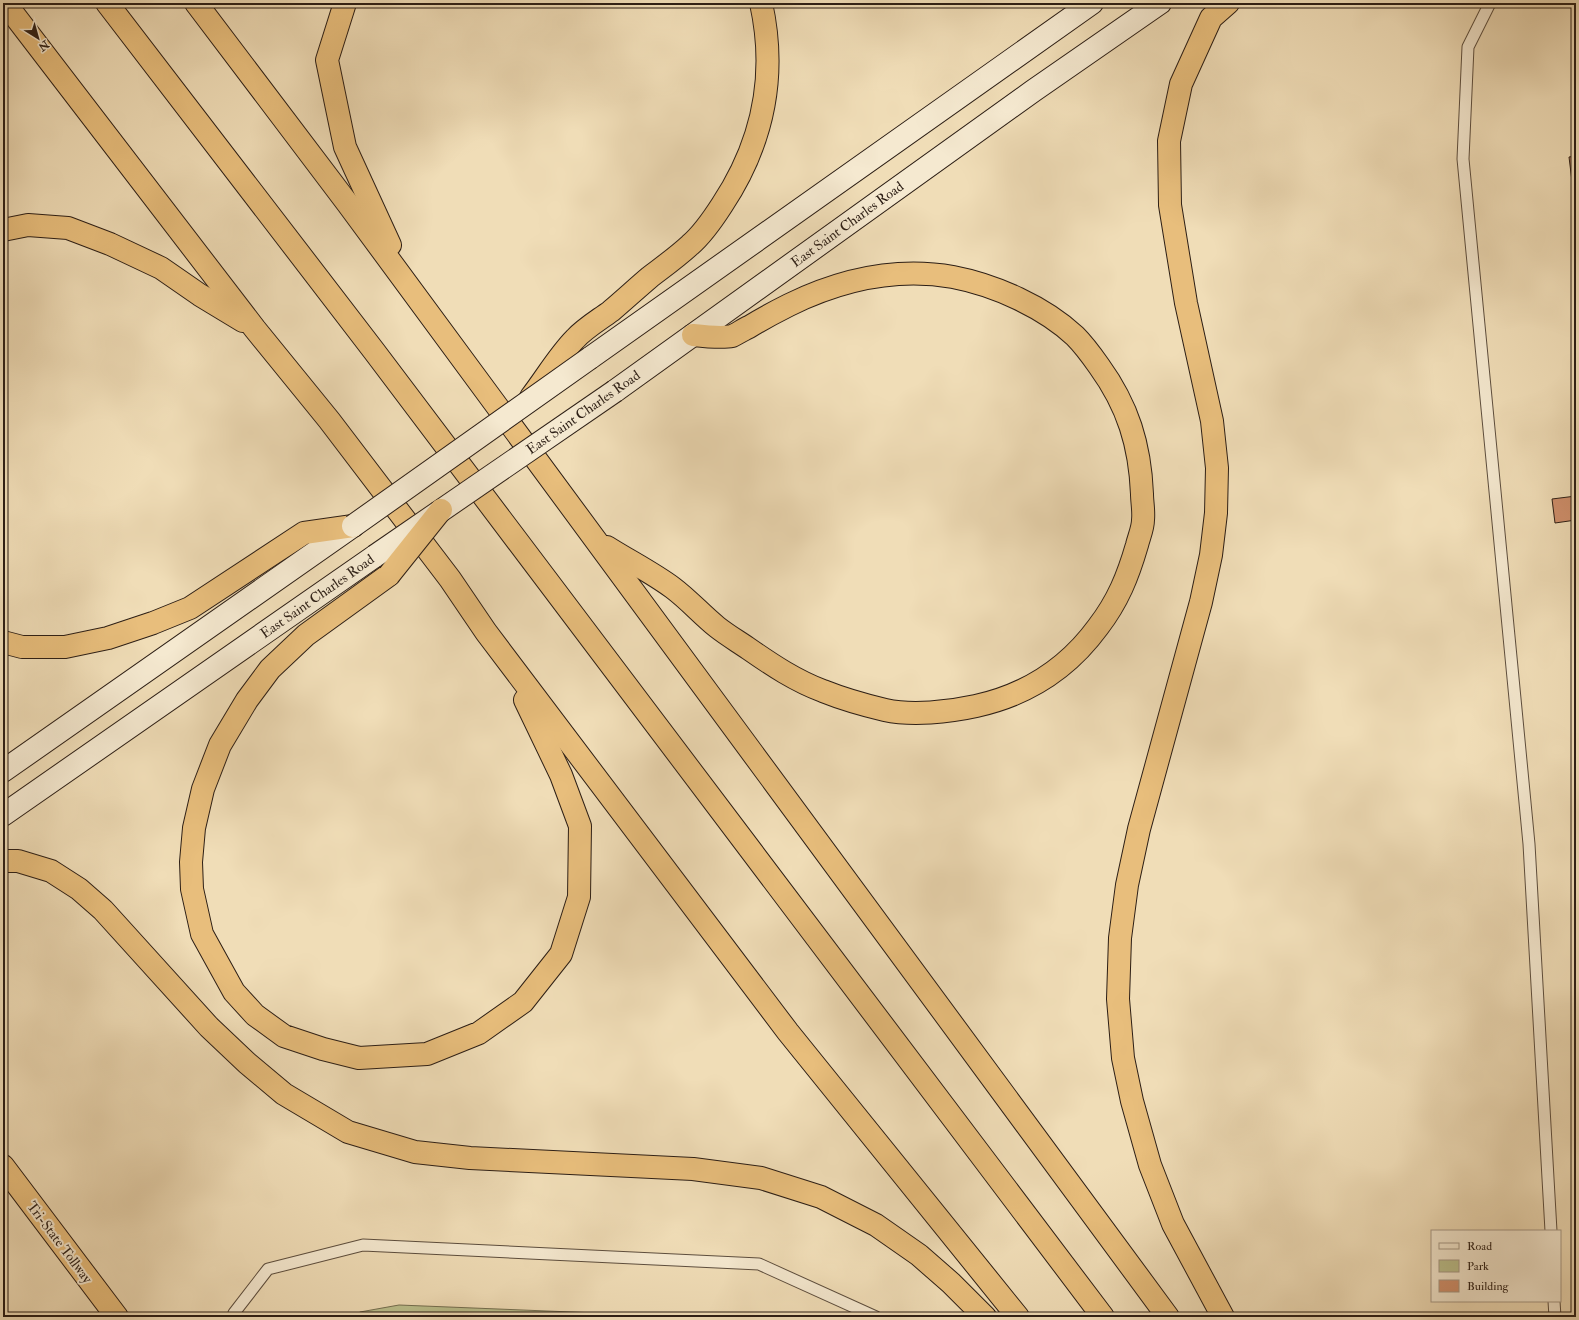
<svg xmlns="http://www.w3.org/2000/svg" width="1579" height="1320" font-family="'IM FELL Double Pica',serif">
  <rect width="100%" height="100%" fill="#f0ddb7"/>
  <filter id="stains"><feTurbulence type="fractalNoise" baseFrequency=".005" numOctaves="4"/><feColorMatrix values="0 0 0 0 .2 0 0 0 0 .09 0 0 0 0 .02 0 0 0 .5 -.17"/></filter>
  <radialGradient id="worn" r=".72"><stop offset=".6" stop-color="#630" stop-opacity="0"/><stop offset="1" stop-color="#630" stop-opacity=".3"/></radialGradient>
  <polygon fill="#bbc08d" stroke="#746f51" points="399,1305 695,1317 353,1317 360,1312"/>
  <g fill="#d0906d" stroke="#2c1e15">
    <polygon points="1576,156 1576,214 1569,157"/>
    <polygon points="1576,496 1576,520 1555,523 1552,499"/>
  </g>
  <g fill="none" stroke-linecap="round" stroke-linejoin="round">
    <g stroke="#5d4e3e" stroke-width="13">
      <g id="lane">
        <polyline points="1490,3 1468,47 1463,159 1529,844 1551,1231"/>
        <polyline points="1554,1301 1555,1317"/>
        <polyline points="236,1317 234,1313 268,1269 363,1245 759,1264 876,1317"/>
      </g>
    </g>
    <g stroke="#2c1e15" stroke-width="24">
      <g id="secondary">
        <polyline points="590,358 1092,3"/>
        <polyline points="615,391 1033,91 1160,3"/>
        <polyline points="3,771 353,526"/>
        <polyline points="3,815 375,556"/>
      </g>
    </g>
    <g stroke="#2c1e15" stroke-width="24">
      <g id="highway">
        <polyline points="5,3 255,329 329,420 450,579 486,632 788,1032 1018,1317"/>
        <polyline points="107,3 374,351 1103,1317"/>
        <polyline points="196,3 348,204 1168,1317"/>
        <polyline points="345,3 327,60 345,147 390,245"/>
        <polyline points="3,230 28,225 68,228 110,244 161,268 200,295 243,321"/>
        <path d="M531 397C545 379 559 355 575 339 585 328 599 320 611 311 624 300 637 288 650 277 663 267 677 257 690 245 703 234 713 219 722 205 763 143 777 75 761 3"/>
        <path d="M607 547C629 561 653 573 673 588 689 600 702 615 717 627 727 635 739 642 749 649 772 665 796 681 823 691 843 699 864 705 885 710 912 716 949 712 976 706 1026 695 1068 668 1098 627 1118 601 1128 576 1137 545 1139 537 1143 528 1143 520 1144 511 1142 502 1142 494 1140 445 1128 406 1099 366 1092 356 1084 345 1075 336 1044 307 995 285 953 277 896 267 840 280 789 305 775 312 762 319 749 327 744 329 737 334 732 336 723 338 702 336 693 335"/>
        <polyline points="389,575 306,635 270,669 247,700 220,745 203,789 194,828 191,862 192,889 202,934 234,992 255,1015 284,1036 323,1049 359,1058 427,1054 479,1033 523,1002 561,954 579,897 580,826 561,775 525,700"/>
        <polyline points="3,642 22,647 65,647 108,638 153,623 190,608 304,533 353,526"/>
        <polyline points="3,861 18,861 51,871 79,889 103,910 209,1027 247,1063 284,1094 348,1132 415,1152 470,1158 693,1169 761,1178 821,1197 876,1225 919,1255 951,1283 985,1317"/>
        <polyline points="3,1166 117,1317"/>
        <polyline points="1223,1317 1173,1224 1150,1165 1132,1101 1123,1058 1118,999 1120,938 1127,885 1139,829 1201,602 1211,555 1216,513 1217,468 1212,421 1186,303 1170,205 1169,141 1181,84 1211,18 1228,3"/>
      </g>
    </g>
    <use href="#lane" stroke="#f5e9d0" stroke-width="11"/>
    <use href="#secondary" stroke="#f5e9d0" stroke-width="22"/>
    <use href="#highway" stroke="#e8be7c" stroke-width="22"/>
    <g stroke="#2c1e15" stroke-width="24" stroke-linecap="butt">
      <g id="secondary-bridge">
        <polyline points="353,526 590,358"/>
        <polyline points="375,556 615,391"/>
      </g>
    </g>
    <g stroke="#2c1e15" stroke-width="24" stroke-linecap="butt">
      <polyline id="highway-bridge" points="389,575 441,510"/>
    </g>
    <use href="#secondary-bridge" stroke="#f5e9d0" stroke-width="22"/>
    <use href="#highway-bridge" stroke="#e8be7c" stroke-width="22"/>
  </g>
  <g text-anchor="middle" stroke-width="4" stroke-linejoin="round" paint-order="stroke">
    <g font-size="14" fill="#2c1e15" stroke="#f5e9d0">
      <text transform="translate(847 224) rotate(-36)" y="5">East Saint Charles Road</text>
      <text transform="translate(583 412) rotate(-35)" y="5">East Saint Charles Road</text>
      <text transform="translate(317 596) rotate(-35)" y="5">East Saint Charles Road</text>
      <text transform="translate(60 1242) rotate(53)" y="5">Tri-State Tollway</text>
    </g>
  </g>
  <rect width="1579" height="1320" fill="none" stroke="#f0ddb7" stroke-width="16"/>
  <rect x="4" y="4" width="1571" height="1312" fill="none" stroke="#2c1e15" stroke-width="2"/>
  <rect x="8" y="8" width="1563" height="1304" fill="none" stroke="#2c1e15"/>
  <rect x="1431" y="1230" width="130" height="72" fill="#f5e9d0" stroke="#a59885"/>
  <rect x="1439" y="1243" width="20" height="6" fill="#f5e9d0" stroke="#a59885"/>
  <text x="1467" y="1250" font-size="12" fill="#2c1e15">Road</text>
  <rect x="1439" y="1260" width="20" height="12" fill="#bbc08d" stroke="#a59885"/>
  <text x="1467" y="1270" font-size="12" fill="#2c1e15">Park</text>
  <rect x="1439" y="1280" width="20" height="12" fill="#d0906d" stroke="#a59885"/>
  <text x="1467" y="1290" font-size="12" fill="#2c1e15">Building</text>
  <g transform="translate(38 38) rotate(143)" stroke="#f5e9d0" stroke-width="3" paint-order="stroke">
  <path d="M0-3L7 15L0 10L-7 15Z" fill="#2c1e15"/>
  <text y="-6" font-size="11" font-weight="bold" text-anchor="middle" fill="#2c1e15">N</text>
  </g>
  <rect width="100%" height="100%" filter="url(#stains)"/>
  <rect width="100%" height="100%" fill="url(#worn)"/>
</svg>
